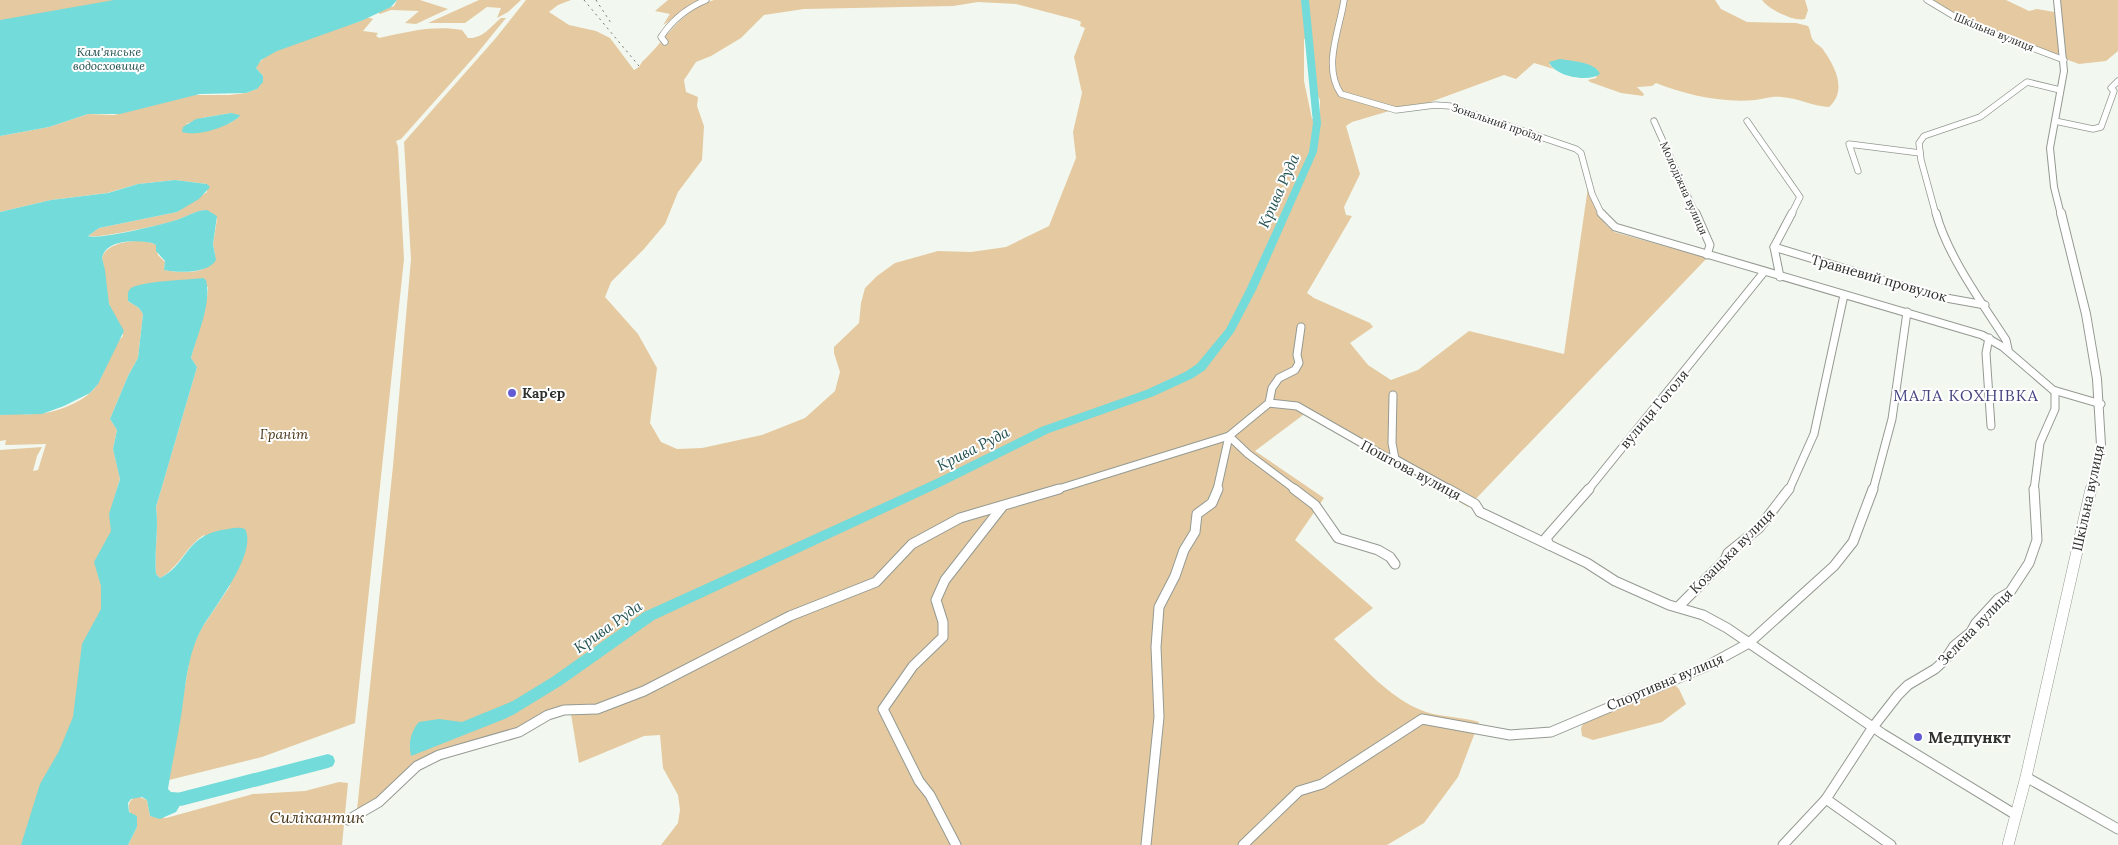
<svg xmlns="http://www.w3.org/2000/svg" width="2118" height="845" font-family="Lora,serif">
  <rect width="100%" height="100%" fill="#f2f8ef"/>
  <g fill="#e5c9a0" fill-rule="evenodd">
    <polygon points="0,0 123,0 0,24"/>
    <polygon points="397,0 420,0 448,9 416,24 405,23 419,11 391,10 380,14 378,12 394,6"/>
    <polygon points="479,0 521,0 508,12 497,18 501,8 487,7 465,23 428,23"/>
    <path d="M526 0H571L558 5 549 12 569 25 596 31 610 38 634 70 639 67 642 62C666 40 680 10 714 0H1715L1721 9 1747 22 1796 23 1808 26C1811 31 1810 36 1813 40 1816 45 1822 46 1824 51 1836 68 1847 91 1829 107 1812 106 1798 98 1781 97 1770 96 1765 99 1755 100 1722 103 1686 95 1656 83L1652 86 1637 87 1644 94 1643 96 1621 93 1590 82 1588 80 1596 78 1598 70C1583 60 1566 60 1549 64L1554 69 1534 63 1516 79 1504 75 1425 104 1396 109 1352 122 1346 126 1360 174 1344 207 1346 215 1352 216 1307 293 1314 298 1370 323 1373 327 1350 343 1368 365 1391 380 1418 370 1469 331 1564 354 1588 187 1605 224 1614 232 1707 258 1468 507 1307 412 1255 451 1324 498 1295 540 1373 608 1334 639C1362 665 1389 699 1426 712 1442 717 1462 717 1479 722L1458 777 1424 823 1387 845H661L678 823 680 810 678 795 663 768 660 735 644 736 579 763 570 708 525 729 437 757 420 767 382 797 357 810 393 466 411 259 404 142 495 39ZM978 2 1016 4 1077 20 1081 22 1080 26 1085 28 1074 57 1082 93 1073 132 1076 158 1049 226 1006 247 971 252 938 251 895 263 877 276 865 288 861 303 859 323 834 347V353L840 372 835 391 805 418 762 435 702 448 677 449 661 442 650 423 657 368 638 334 605 297 611 282 644 249 665 224 678 192 702 160 704 126 697 106 698 97 686 92 684 80 696 62 711 56 741 38 764 15 804 9 953 6ZM1304 39 1312 40 1314 87 1320 100V117L1312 119 1304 81Z"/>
    <polygon points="668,0 702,0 663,25 670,14 655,11"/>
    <path d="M1762 0H1805L1808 10 1805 19C1794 22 1768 9 1762 0Z"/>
    <polygon points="1929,0 2006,0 2029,11 2037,9 2060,13 2060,0 2118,0 2118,51 2106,61 2079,64 1967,22"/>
    <path d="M367 17 373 19 363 31 378 33 376 36 379 38C407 32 433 25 462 30L468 38C483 39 491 26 501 18H506L475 56 401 139 396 141 398 147 404 259 355 723 262 757 169 780 191 651 201 629 230 586 204 535C186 546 179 568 160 578L156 574C154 551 159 529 156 507L197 367 191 358 207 298 208 287 175 282H155L128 301 139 308 143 314 138 358 128 376 110 419 117 430 113 449 120 478 114 499 84 845H0V450L42 447 37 456 33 471 38 470 46 444 5 445 6 440 0 441V415C12 413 23 415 34 414 54 414 89 401 98 383 107 368 111 348 123 336 122 323 112 316 109 304 104 289 106 273 102 258 106 241 143 237 156 245L158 255 165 262 164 270C175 272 195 274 205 268 209 266 212 259 215 255L213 244 217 219 204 210C193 212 184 218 174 221 161 225 97 239 88 236L99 228 177 212 207 192V184L175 180 138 184 107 193 51 200 0 212V136L49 127 88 114 114 115 193 95H229L246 93 257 89 263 76 256 68C263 47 340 28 361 21ZM231 113 239 117 230 123 205 131 186 124 202 118Z"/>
    <polygon points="1673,683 1679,689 1686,704 1662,722 1593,740 1582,736 1581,728 1583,724 1600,714 1645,698"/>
    <path d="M339 782 348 783 342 845H128L137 827C131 816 122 803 137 796L147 800 150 816 166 818 253 794 305 791Z"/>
  </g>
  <g fill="#73dbd9">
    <polygon points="114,0 397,0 391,7 361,21 277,51 261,60 256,68 263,76 263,82 257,89 246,93 200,94 120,114 88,114 49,127 0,136 0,20"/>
    <path d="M1560 59C1571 61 1596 62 1600 74 1588 83 1554 76 1549 62Z"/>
    <path d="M231 113 240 115 239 117C227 127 198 137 182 132L183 127 196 119Z"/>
    <path d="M175 180 207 184 210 187 199 199 177 212 99 228 88 236C98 240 160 225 173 221 185 218 195 210 207 210L217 216 213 244 216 260C208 274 178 273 164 270L165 261 156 251V245L152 243C137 240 106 239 102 258L105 270 109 304 124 331 98 384 90 393 64 406 42 414 0 415V212L51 200 108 193 138 184Z"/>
    <path d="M203 278 206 280C212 304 197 335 191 358L197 367 156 507C159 529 154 551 156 574L160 578C187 565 184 538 221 530 230 529 237 526 245 529 258 553 214 607 202 628 188 653 186 682 182 710 178 736 172 763 168 789L171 792 185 793V797L176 812 160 819 150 816 147 800 142 797 131 799 128 803 129 812 137 816V827L128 845H21L40 784 59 751 73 717 82 644 101 609V586L94 562 111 531 109 514 120 479 113 449 117 430 110 419 128 376 138 358 143 314 139 308 128 301C128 297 127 292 130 289 138 281 189 280 203 278Z"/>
    <path d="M518 699 521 704 507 718 411 756C408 743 411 731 419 722L439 719 462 722Z"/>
  </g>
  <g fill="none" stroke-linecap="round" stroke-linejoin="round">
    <g fill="#73dbd9" fill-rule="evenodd">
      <polygon points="1301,0 1309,0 1321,123 1317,152 1256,290 1234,332 1205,370 1193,378 1154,396 1049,433 942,486 654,620 562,685 513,715 508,717 503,715 501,711 503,707 552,677 644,612 934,480 1041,427 1146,390 1185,372 1197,364 1226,329 1246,290 1309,152 1313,123"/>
      <polygon points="328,754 333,756 335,761 333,766 328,768 181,806 176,804 174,799 176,794 181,792"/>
    </g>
    <g stroke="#949a92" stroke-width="7">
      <g id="minor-far2">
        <path d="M1344 0C1340 29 1322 66 1341 94L1396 110 1435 105 1450 106 1576 149 1581 153 1592 194 1602 215"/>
        <polyline points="1927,0 1962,21 2064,60"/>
        <path d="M665 42 661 37C672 20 687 8 706 0"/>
        <polyline points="1654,121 1696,215"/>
        <polyline points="1747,121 1800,197 1791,215"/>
        <polyline points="2055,121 2093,129 2101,127 2114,91 2111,88 2118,81"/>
        <polyline points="1858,171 1849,144 1920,153"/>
        <polyline points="1936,215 1921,160 1919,143 1924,136 1980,117 2027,82 2060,90"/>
      </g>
    </g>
    <g stroke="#949a92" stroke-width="9">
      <g id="minor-far1">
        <polyline points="1601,213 1615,227 1982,335 2003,347 2053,390 2101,404"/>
        <polyline points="1696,213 1710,245 1707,255"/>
        <path d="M1936 213C1947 255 1982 303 2006 340L2008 349"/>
        <polyline points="1774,247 1935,296 1985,305"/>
        <polyline points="1780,277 1774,247 1792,213"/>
        <polyline points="1989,338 1986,353 1991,426"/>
        <polyline points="1393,395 1392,443 1395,459"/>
        <polyline points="1269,403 1297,406 1386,457 1395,459 1451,490"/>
        <polyline points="1055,490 1229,436 1269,403 1272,388 1279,378 1295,370 1299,363 1297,355 1301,327"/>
        <polyline points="1217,490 1229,436 1248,454 1296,490"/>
        <polyline points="1588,490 1764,272"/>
        <polyline points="1789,490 1814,434 1844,295"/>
        <polyline points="1873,490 1892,419 1907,312"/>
        <polyline points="2034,490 2040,443 2055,409 2055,391"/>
      </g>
    </g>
    <g stroke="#949a92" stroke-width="11">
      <g id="minor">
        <polyline points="1294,489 1315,505 1338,538 1378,550 1390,557 1395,564"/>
        <polyline points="1448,489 1475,504 1480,512 1587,563 1615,581 1669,605 1703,615 1727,628 1883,734 2016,815"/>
        <polyline points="1549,545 1546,538 1589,489"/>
        <polyline points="1678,607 1725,560 1728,553 1759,528 1789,489"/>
        <polyline points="2026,777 2118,829"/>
        <polyline points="1826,799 1891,845"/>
        <polyline points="348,820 379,802 417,766 439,755 519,732 548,715 564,710 597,709 644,691 790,616 876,582 912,544 960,518 1059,489"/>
        <polyline points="956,845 930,795 919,781 883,709 913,666 943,637 943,622 936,600 945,580 1002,507"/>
        <polyline points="1146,845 1159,717 1156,647 1159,607 1175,576 1184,550 1195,532 1197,514 1212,503 1218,489"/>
        <polyline points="1243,845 1299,791 1322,784 1422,719 1510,735 1551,732 1707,666 1749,643 1834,566 1853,542 1873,489"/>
        <polyline points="1783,845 1826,799 1873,727 1898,695 1908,685 1935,669 1945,660 1954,646 1971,632 1976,623 1998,599 2010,592 2029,563 2037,540 2034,489"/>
      </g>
    </g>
    <g stroke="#949a92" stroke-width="8">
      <polyline id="major-far2" points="2057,0 2064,71 2050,148 2054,187 2061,215"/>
    </g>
    <g stroke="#949a92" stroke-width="10">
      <polyline id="major-far1" points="2061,213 2086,314 2097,379 2101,445 2091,490"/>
    </g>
    <g stroke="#949a92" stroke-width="12">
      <polyline id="major" points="2008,845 2026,777 2091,489"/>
    </g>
    <use href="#minor-far2" stroke="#fff" stroke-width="5.5"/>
    <use href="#minor-far1" stroke="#fff" stroke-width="7"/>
    <use href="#minor" stroke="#fff" stroke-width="9"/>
    <use href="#major-far2" stroke="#fff" stroke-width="6"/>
    <use href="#major-far1" stroke="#fff" stroke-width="8"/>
    <use href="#major" stroke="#fff" stroke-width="11"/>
    <g stroke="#757973" stroke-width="1" stroke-dasharray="2 4" stroke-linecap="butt">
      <polyline points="584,0 639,66"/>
      <polyline points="596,0 611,23"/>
    </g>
  </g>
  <g fill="#625bd4" stroke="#fff" stroke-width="2">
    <circle cx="512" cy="393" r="5"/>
    <circle cx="1918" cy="737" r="5"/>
  </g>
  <g text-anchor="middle" stroke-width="4" stroke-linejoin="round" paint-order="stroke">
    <g font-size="11" fill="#2e302d" stroke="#fff">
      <text transform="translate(1994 32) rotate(22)" y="4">Шкільна вулиця</text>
      <text transform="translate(1497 122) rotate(19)" y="4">Зональний проїзд</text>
      <text transform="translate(1684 188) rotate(66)" y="4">Молодіжна вулиця</text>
    </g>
    <g font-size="12" font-style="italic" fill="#235251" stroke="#fff">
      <text x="109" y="56">Кам'янське<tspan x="109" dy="14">водосховище</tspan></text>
    </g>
    <g font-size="14" fill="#2e302d" stroke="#fff">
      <text transform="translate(1879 278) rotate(16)" y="5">Травневий провулок</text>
      <text transform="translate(1654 409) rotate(-50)" y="5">вулиця Гоголя</text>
      <text transform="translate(1411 470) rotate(28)" y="5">Поштова вулиця</text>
      <text transform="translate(2088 498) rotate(-78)" y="5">Шкільна вулиця</text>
      <text transform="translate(1732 551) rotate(-45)" y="5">Козацька вулиця</text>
      <text transform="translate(1975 627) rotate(-46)" y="5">Зелена вулиця</text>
      <text transform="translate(1665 682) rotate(-23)" y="5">Спортивна вулиця</text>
    </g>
    <g font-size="14" font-weight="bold" fill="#2e302d" stroke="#fff" text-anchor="start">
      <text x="522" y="398">Кар'єр</text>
    </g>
    <g font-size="14" font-style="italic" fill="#483518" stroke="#fff">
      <text x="284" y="439">Граніт</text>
    </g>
    <g font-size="15" font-style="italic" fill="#235251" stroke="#fff">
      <text transform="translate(1279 191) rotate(-66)" y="5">Крива Руда</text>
      <text transform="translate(973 449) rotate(-27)" y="5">Крива Руда</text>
      <text transform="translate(608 627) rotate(-35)" y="5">Крива Руда</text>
    </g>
    <g font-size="16" letter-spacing="1" fill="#444481" stroke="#fff">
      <text x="1966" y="401">МАЛА КОХНІВКА</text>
    </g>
    <g font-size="16" font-weight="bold" fill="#2e302d" stroke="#fff" text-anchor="start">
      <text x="1928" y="743">Медпункт</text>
    </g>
    <g font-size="16" font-style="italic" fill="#483518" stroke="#fff">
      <text x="317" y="823">Силікантик</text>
    </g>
  </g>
</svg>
